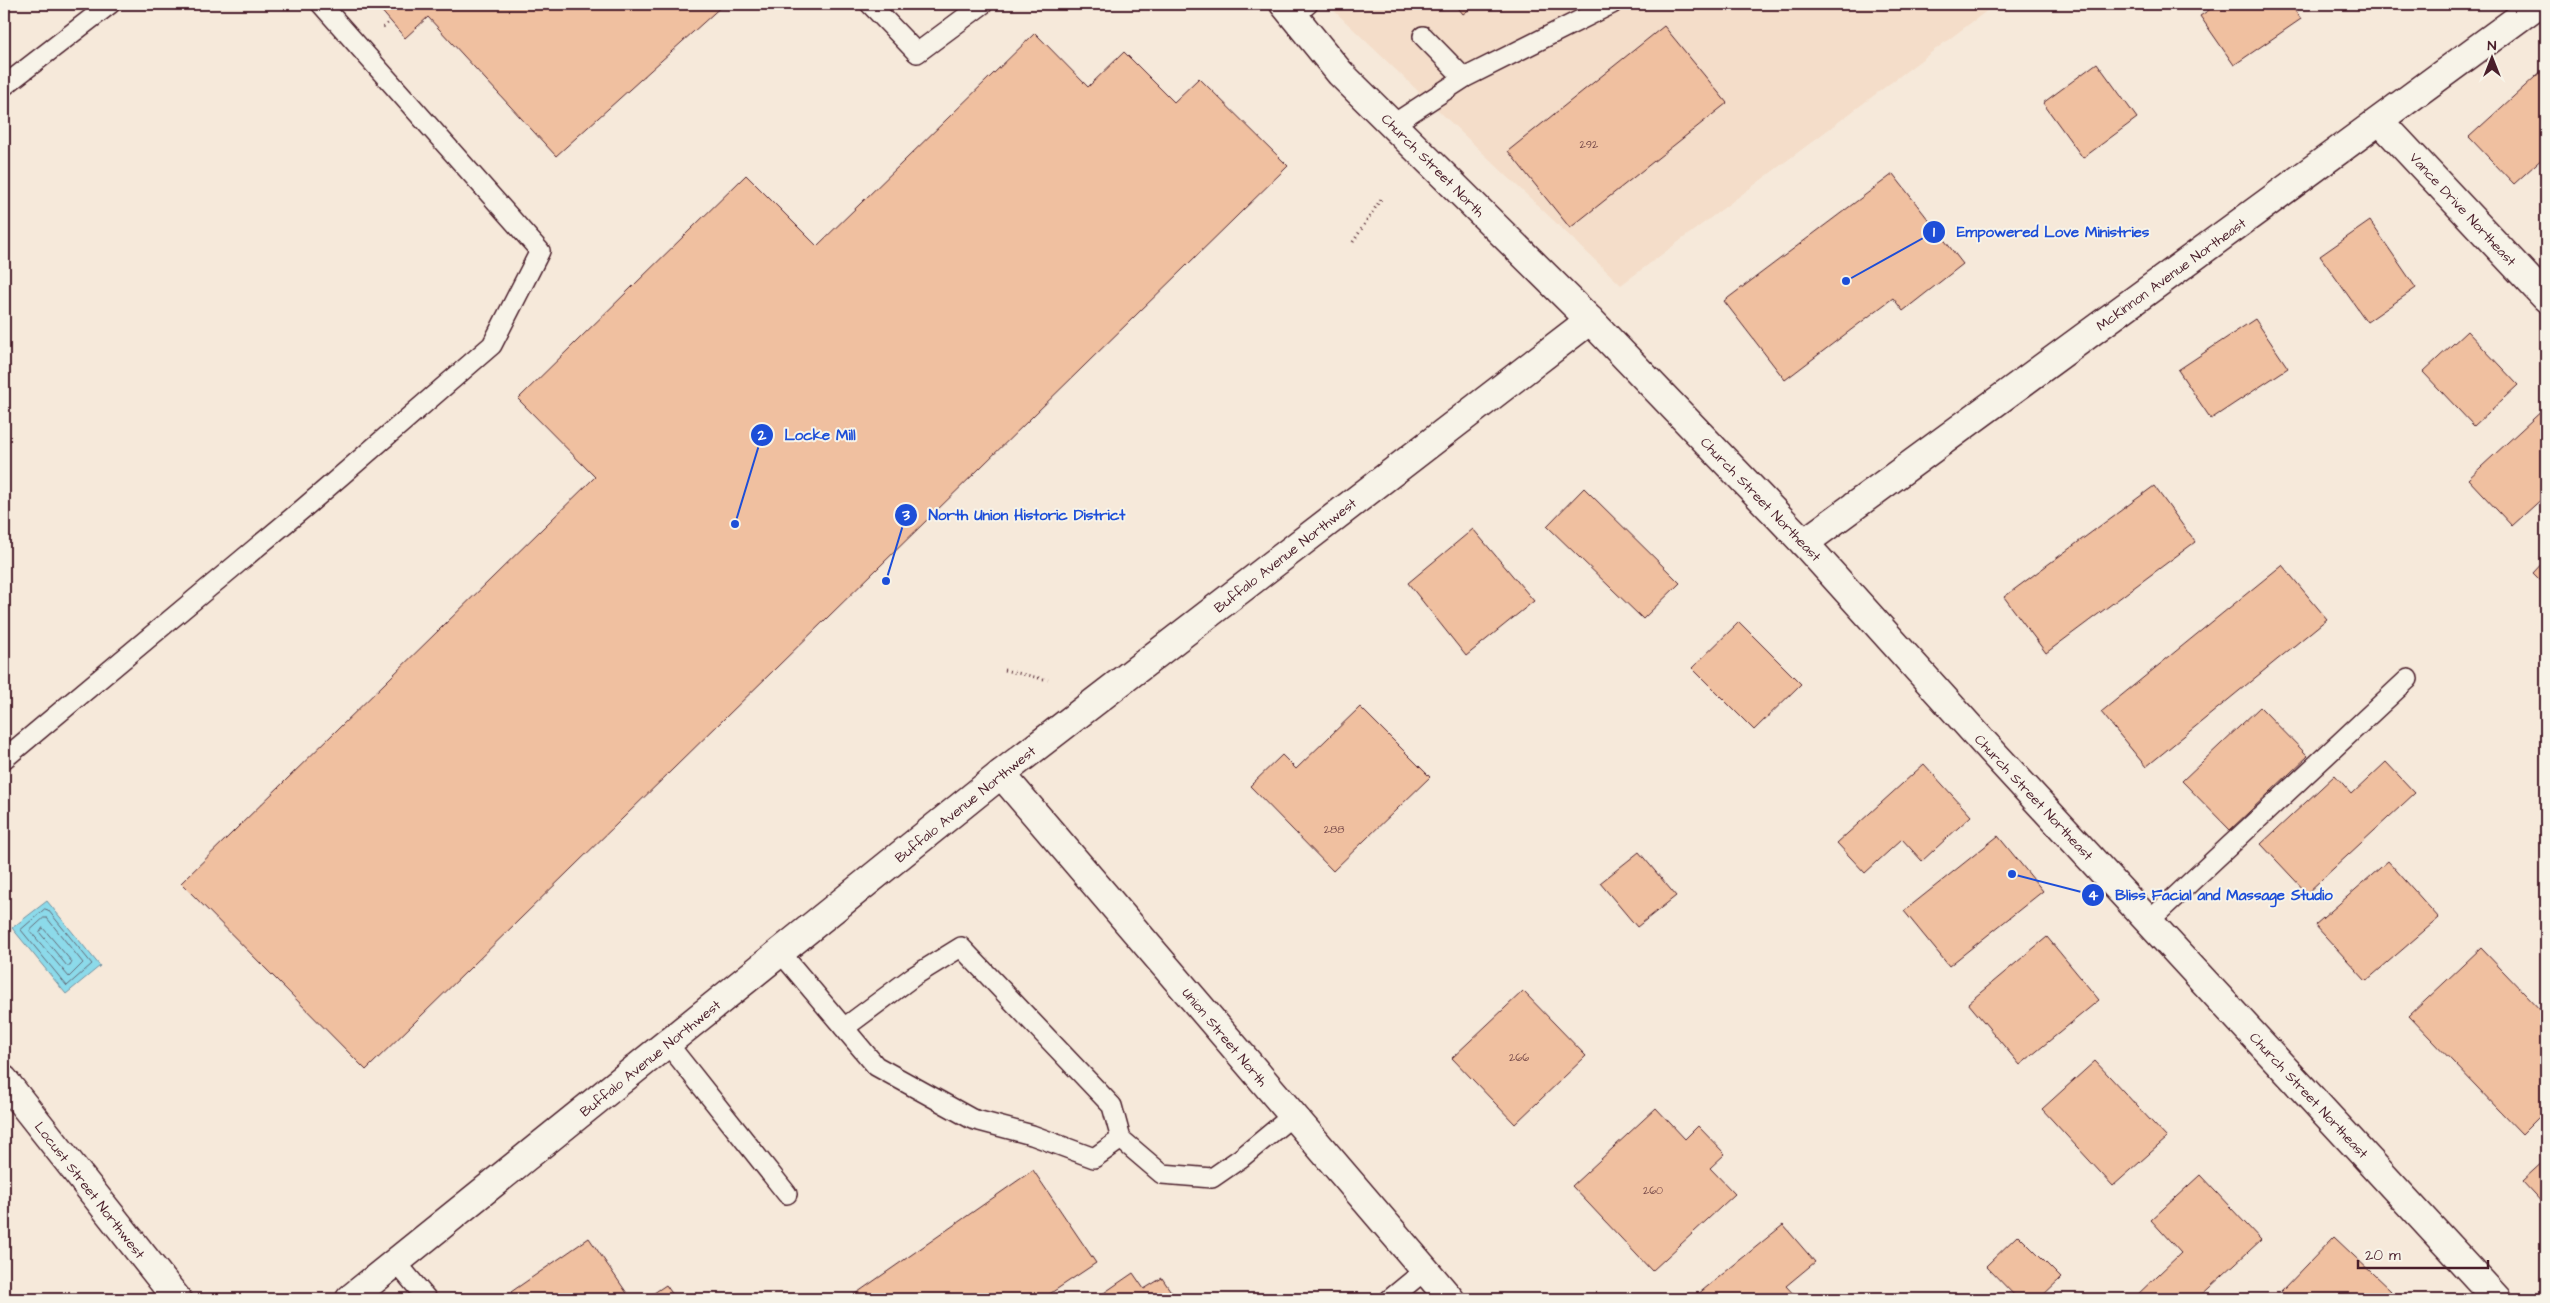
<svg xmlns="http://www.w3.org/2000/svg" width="2550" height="1303" font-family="'Architects Daughter',sans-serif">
  <rect width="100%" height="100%" fill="#f6e9da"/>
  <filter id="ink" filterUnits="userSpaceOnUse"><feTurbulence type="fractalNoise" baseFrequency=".02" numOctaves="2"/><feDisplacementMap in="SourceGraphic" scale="10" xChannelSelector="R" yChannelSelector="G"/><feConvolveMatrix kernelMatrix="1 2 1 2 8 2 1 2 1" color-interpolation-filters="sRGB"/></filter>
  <g filter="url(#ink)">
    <polygon fill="#f4ddc9" points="1327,4 1996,4 1621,285"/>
    <polygon fill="#8cdaea" stroke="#728f9e" points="47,901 100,966 66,994 12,928"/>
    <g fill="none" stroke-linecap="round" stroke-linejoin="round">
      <g stroke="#646a77" stroke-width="1">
        <polygon points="45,909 48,910 92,964 67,986 21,930"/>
        <polygon points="44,918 47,918 83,963 69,977 30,931"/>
        <polygon points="43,928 72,962 70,966 67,966 40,933"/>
      </g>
    </g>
    <g fill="#f0c0a0" stroke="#4a1f2b">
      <polygon points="384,4 724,4 556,156 428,17 405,38 379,8"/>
      <polygon points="1455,4 1477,4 1463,14"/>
      <polygon points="2218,4 2290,4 2301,19 2234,65 2200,16"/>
      <polygon points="1664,26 1727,103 1570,228 1508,151"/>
      <polygon points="1035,33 1088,87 1124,52 1174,102 1199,78 1288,166 366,1070 181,883 595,477 518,399 746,175 817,246"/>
      <polygon points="2097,63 2137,118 2083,158 2043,103"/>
      <polygon points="2546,67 2546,155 2514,184 2469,137"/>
      <polygon points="1893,174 1963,264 1903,311 1893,298 1785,380 1724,301"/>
      <polygon points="2370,221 2416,288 2367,322 2320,256"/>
      <polygon points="2255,319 2288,368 2211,419 2178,370"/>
      <polygon points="2467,331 2518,385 2474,426 2423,372"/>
      <polygon points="2546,407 2546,495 2512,526 2468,479"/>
      <polygon points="2154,486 2195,542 2046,653 2004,597"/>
      <polygon points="1584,488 1680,583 1643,619 1547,526"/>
      <polygon points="1473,529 1534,601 1466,656 1408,583"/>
      <polygon points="2546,559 2546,586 2533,573"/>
      <polygon points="2282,565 2327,619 2146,767 2101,712"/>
      <polygon points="1739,622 1801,684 1754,730 1692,668"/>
      <polygon points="1360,707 1430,777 1333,871 1250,786 1282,755 1296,769"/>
      <polygon points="2260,707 2308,756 2230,830 2182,781"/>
      <polygon points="2386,762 2415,793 2307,893 2261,844 2335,775 2352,794"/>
      <polygon points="1924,764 1971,816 1922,861 1902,839 1865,873 1837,843"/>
      <polygon points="1998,836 2043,891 1949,966 1904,911"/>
      <polygon points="1639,852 1676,896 1637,927 1600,883"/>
      <polygon points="2388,861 2439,918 2366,981 2315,925"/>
      <polygon points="2047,937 2099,1000 2020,1065 1968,1003"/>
      <polygon points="2481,948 2546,1016 2546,1110 2522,1134 2409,1016"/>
      <polygon points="1523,991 1586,1056 1515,1124 1452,1058"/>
      <polygon points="2095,1061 2167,1138 2113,1186 2042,1109"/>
      <polygon points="1656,1108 1685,1139 1698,1126 1725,1154 1710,1168 1735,1194 1652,1271 1572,1186"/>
      <polygon points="2546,1159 2546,1207 2522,1181"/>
      <polygon points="1033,1170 1096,1263 1042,1299 848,1299"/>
      <polygon points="2200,1175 2261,1240 2197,1299 2137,1299 2135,1297 2181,1253 2151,1220"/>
      <polygon points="1783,1225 1815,1262 1786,1286 1798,1299 1692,1299"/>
      <polygon points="2018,1235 2061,1278 2039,1299 2018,1299 1986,1266"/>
      <polygon points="2334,1237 2391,1291 2383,1299 2288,1299 2281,1292"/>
      <polygon points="589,1238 631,1299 516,1299 511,1292"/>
      <polygon points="1133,1273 1144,1289 1162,1278 1176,1299 1095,1299"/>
      <polygon points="666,1285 676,1299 645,1299"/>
    </g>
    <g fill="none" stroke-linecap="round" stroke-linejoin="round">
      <g stroke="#4a1f2b" stroke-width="22">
        <g id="service">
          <polyline points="870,4 917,53 983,4"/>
          <polyline points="1294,16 1308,4"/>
          <polyline points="1423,36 1464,78"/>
          <polyline points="4,86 110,4"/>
          <polyline points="1392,125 1464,78 1612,4"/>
          <polyline points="4,759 305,507 492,345 540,251 321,4"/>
          <polyline points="2148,922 2408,679"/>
          <polyline points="781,953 876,1066 972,1119 1032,1135 1094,1158 1121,1139 1112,1106 961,947 914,976 844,1028"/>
          <polyline points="668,1044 787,1194"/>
          <polyline points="1121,1139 1162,1174 1212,1178 1241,1158 1292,1116"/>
          <polyline points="396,1262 427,1299"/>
          <polyline points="1390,1299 1424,1271"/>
        </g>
      </g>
      <g stroke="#4a1f2b" stroke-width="31">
        <g id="minor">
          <polyline points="2380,121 2546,298"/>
          <polyline points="1804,543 2538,4"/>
          <polyline points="4,1080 177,1299"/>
        </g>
      </g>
      <g stroke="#4a1f2b" stroke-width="31">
        <g id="tertiary">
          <polyline points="1001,774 1450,1299"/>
          <polyline points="350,1299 1001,774 1590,320"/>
        </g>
      </g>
      <g stroke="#4a1f2b" stroke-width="31">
        <polyline id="secondary" points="1284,4 1340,73 1590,320 1804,543 1985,744 2497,1299"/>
      </g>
      <g stroke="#4a1f2b" stroke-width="3" stroke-dasharray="1 4" stroke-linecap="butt">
        <polyline points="383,27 390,21"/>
        <polyline points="1353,242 1381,199"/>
        <polyline points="1004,670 1048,680"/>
      </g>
      <use href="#service" stroke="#f7f3e8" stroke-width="19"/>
      <use href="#minor" stroke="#f7f3e8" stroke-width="28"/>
      <use href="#tertiary" stroke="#f7f3e8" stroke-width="28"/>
      <use href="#secondary" stroke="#f7f3e8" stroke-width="28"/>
    </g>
  </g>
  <g text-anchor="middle" stroke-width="4" stroke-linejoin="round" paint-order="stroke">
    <g font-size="11" fill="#744748">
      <text x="1589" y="148">292</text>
      <text x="1334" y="833">288</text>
      <text x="1519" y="1061">266</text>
      <text x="1653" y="1194">260</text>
    </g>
    <g font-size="14" fill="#4a1f2b" stroke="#f7f3e8">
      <text transform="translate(1433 165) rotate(45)" y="5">Church Street North</text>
      <text transform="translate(2463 209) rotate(47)" y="5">Vance Drive Northeast</text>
      <text transform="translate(2171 274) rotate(-36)" y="5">McKinnon Avenue Northeast</text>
      <text transform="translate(1761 499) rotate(46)" y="5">Church Street Northeast</text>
      <text transform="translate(1285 555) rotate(-38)" y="5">Buffalo Avenue Northwest</text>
      <text transform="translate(2034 797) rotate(47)" y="5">Church Street Northeast</text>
      <text transform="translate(965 804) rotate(-39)" y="5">Buffalo Avenue Northwest</text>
      <text transform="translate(1225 1037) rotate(50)" y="5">Union Street North</text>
      <text transform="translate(650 1058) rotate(-39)" y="5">Buffalo Avenue Northwest</text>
      <text transform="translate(2309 1095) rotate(47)" y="5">Church Street Northeast</text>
      <text transform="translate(90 1190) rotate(52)" y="5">Locust Street Northwest</text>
    </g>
  </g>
  <path fill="none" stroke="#1d4ed8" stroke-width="2" d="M1846 281L1934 232M735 524L762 435M886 581L906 515M2012 874L2093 895"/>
  <g fill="#1d4ed8" stroke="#f7f3e8" stroke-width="2">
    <circle cx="1846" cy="281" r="5"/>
    <circle cx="735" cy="524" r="5"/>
    <circle cx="886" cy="581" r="5"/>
    <circle cx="2012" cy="874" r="5"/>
    <circle cx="1934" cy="232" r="12"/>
    <circle cx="762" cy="435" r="12"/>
    <circle cx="906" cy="515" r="12"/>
    <circle cx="2093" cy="895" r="12"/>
  </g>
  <g font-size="15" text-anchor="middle" font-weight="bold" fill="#fff">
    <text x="1934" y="237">1</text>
    <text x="762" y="440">2</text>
    <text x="906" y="520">3</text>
    <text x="2093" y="900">4</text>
  </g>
  <g font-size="15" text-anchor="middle" font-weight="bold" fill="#1d4ed8" stroke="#f7f3e8" stroke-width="4" stroke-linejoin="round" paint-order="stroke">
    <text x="2053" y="237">Empowered Love Ministries</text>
    <text x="820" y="440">Locke Mill</text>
    <text x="1027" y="520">North Union Historic District</text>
    <text x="2224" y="900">Bliss Facial and Massage Studio</text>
  </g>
  <rect width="2550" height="1303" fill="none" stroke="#f7f3e8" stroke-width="20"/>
  <rect x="10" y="10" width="2530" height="1283" fill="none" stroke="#4a1f2b" stroke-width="2" filter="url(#ink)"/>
  <g transform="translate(2492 58)" stroke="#f7f3e8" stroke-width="4" paint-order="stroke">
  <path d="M0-4L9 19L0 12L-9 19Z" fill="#4a1f2b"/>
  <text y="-8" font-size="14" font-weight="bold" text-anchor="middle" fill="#4a1f2b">N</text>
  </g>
  <path d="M2358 1260v8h130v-8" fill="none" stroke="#4a1f2b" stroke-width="2.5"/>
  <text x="2365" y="1260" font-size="15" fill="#4a1f2b" stroke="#f7f3e8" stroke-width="4" paint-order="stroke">20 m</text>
</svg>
